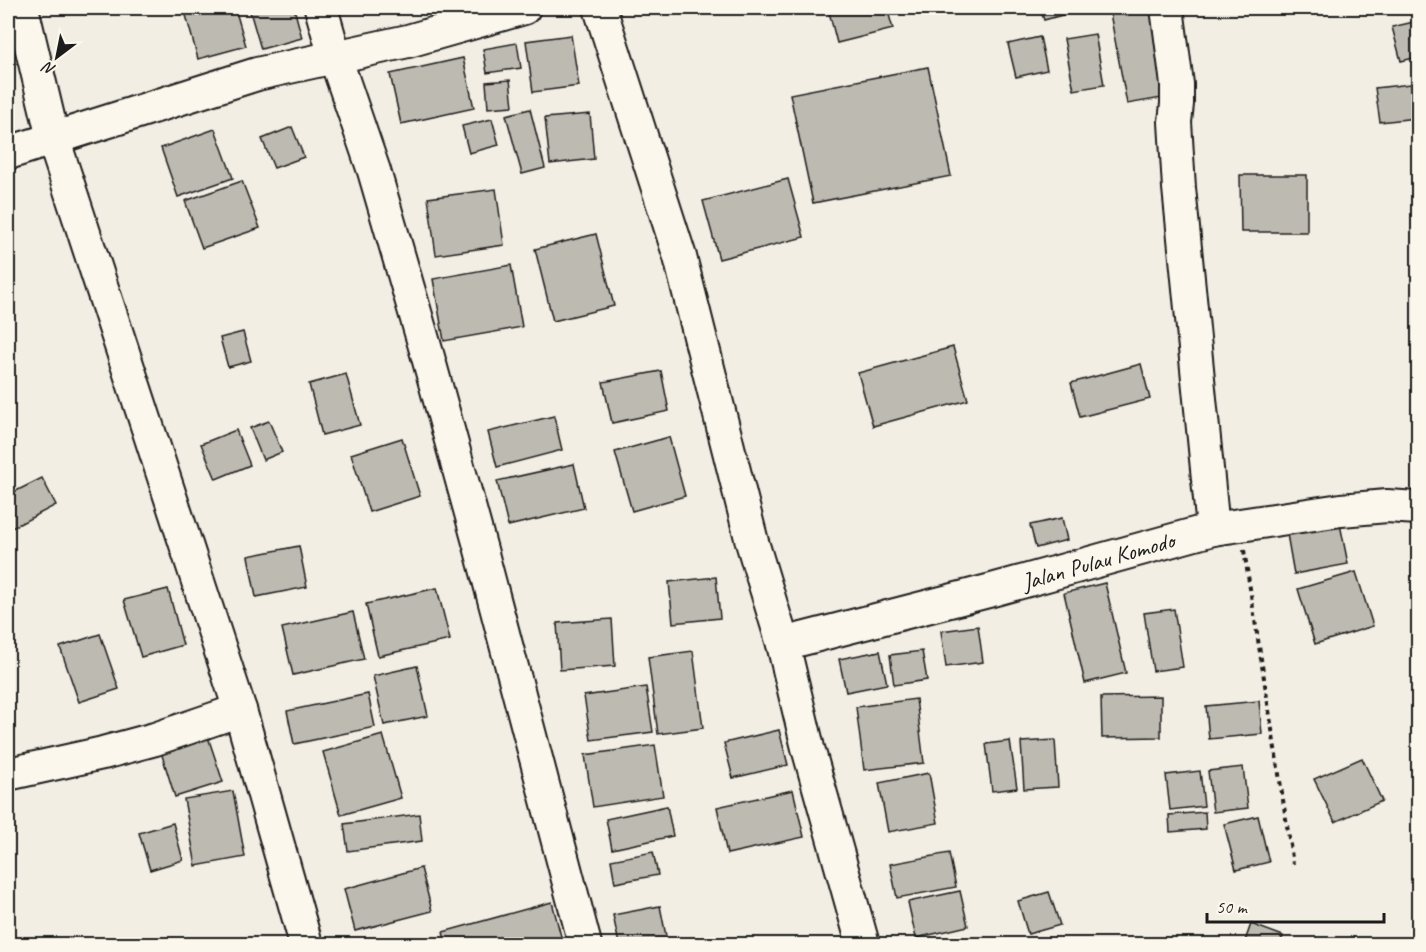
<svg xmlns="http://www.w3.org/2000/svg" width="1426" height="952" font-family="Caveat,sans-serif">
  <rect width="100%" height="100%" fill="#f2eee4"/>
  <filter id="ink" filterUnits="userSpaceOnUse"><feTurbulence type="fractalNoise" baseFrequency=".0167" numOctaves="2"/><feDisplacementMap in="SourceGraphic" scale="12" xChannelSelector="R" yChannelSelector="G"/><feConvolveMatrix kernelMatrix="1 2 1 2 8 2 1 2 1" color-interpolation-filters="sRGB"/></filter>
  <g filter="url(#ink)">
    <g fill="#bdbab1" stroke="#1c1c1c" stroke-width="1.5">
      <polygon points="8,8 25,52 8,58"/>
      <polygon points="131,8 163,8 133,14"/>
      <polygon points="184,8 235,8 246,46 198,59"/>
      <polygon points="249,8 294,8 302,38 261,49"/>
      <polygon points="828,8 887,8 893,29 837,43"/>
      <polygon points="1040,8 1088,8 1044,20"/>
      <polygon points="1109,8 1157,8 1174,96 1127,104"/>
      <polygon points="1418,21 1418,57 1401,61 1392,27"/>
      <polygon points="1095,34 1104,85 1074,90 1064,39"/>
      <polygon points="571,35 579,86 533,92 526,41"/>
      <polygon points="1040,37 1047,70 1016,77 1008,44"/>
      <polygon points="517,43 521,68 487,73 483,49"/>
      <polygon points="463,58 474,108 401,124 390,74"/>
      <polygon points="928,67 951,176 813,203 790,94"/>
      <polygon points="510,80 513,106 488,108 486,82"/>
      <polygon points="1411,84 1416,118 1380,122 1375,88"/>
      <polygon points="530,109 545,168 522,174 506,115"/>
      <polygon points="590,114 594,159 550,164 545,118"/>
      <polygon points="492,119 499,145 469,153 462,126"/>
      <polygon points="292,127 304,157 274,168 262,139"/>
      <polygon points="215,129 233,178 178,197 161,148"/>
      <polygon points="1240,175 1307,175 1307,232 1241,232"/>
      <polygon points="788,179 804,237 719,259 703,201"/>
      <polygon points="242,181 260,228 202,248 185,201"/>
      <polygon points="496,189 504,245 436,255 428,198"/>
      <polygon points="596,234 614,306 553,321 535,249"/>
      <polygon points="511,265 522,327 444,341 433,279"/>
      <polygon points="243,332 251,361 228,367 220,338"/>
      <polygon points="953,347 968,400 873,426 858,373"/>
      <polygon points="1141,364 1150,399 1080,417 1071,383"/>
      <polygon points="661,371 669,411 612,423 603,382"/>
      <polygon points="346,374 360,425 322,435 309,384"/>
      <polygon points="554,416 562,450 497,467 488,432"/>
      <polygon points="269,421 282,452 263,460 250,428"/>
      <polygon points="236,430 250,465 216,479 201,444"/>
      <polygon points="669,437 685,496 632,511 615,452"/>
      <polygon points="402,438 420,496 369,512 351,454"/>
      <polygon points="574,464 584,508 508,526 497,481"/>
      <polygon points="42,478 56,505 8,530 8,495"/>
      <polygon points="1062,518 1067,540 1036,548 1030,525"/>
      <polygon points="1340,524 1348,564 1294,574 1287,534"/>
      <polygon points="299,546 307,587 256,597 248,556"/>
      <polygon points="1356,572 1373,626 1315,644 1298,589"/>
      <polygon points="716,577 720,618 673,623 669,582"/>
      <polygon points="1105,583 1126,673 1085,683 1064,593"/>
      <polygon points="437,588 450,640 378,656 366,604"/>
      <polygon points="168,589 183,645 141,657 124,600"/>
      <polygon points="1174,609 1183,667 1153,671 1144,613"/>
      <polygon points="353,612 364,659 293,675 282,628"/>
      <polygon points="612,619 615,666 560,670 557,623"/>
      <polygon points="978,626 983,662 946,667 941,631"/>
      <polygon points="100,634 119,689 79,702 60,647"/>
      <polygon points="693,651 703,728 658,734 648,657"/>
      <polygon points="880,651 887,684 846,692 839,659"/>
      <polygon points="922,651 927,680 894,685 890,655"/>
      <polygon points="417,666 428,716 384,725 373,676"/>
      <polygon points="646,687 653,732 591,740 584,696"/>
      <polygon points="368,694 375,727 294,744 287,711"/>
      <polygon points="1161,696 1161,737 1102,738 1101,697"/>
      <polygon points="916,699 924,763 864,770 856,707"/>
      <polygon points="1259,701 1262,734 1209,739 1206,706"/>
      <polygon points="779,730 788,765 733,778 724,743"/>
      <polygon points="383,735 401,798 341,815 323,752"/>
      <polygon points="208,737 223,782 175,797 161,752"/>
      <polygon points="1055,740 1058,787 1024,789 1021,742"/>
      <polygon points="1010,741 1017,788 992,791 986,744"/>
      <polygon points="655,745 663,796 593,807 585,755"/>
      <polygon points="1362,758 1382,801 1335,822 1314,779"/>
      <polygon points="1243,767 1248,808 1213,812 1208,771"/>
      <polygon points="1200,771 1204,806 1170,810 1166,775"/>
      <polygon points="929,773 938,823 888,832 879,783"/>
      <polygon points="793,790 804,837 727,854 717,807"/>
      <polygon points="233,791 245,857 196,866 184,799"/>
      <polygon points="667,806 673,836 612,849 606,819"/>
      <polygon points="1205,812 1206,829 1170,832 1169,815"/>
      <polygon points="419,814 422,841 348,851 344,824"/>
      <polygon points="1258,816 1269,862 1236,870 1224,824"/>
      <polygon points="173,823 183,860 150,870 139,833"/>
      <polygon points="653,852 658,875 615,883 611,860"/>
      <polygon points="949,853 956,887 897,898 890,864"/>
      <polygon points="421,868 432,911 355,931 344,889"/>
      <polygon points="960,891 968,926 916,938 908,902"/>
      <polygon points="1049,892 1060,925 1028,934 1018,901"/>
      <polygon points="552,902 563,944 446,944 443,932"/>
      <polygon points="660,906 667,941 647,944 619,944 613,915"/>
      <polygon points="1251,924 1283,936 1280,944 1244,944"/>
    </g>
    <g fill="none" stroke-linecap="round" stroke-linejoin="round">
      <g stroke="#1c1c1c" stroke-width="36">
        <g id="minor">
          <polyline points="22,8 53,138 240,710 306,944"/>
          <polyline points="321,8 335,57 374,171 428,357 480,546 585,944"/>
          <polyline points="600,8 680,257 752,542 783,644 808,748 863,944"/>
          <polyline points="1167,8 1177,84 1177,104 1175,122 1179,188 1213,529"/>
          <polyline points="8,153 257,74 408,41 524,8"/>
          <polyline points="783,644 992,590 1213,529 1341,510 1387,506 1418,508"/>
          <polyline points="8,774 103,753 155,739 240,710"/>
        </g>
      </g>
      <polyline stroke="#1c1c1c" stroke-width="4" stroke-dasharray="4.5 4.5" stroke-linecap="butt" points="1244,550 1293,864"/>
      <use href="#minor" stroke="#fbf7ec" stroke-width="32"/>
    </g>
  </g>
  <g text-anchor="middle" stroke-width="4.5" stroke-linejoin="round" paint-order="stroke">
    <g font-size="24" fill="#1c1c1c" stroke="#fbf7ec">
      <text transform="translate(1098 561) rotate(-16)" y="8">Jalan Pulau Komodo</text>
    </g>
  </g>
  <rect width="1426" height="952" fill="none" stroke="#fbf7ec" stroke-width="30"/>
  <rect x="15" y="15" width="1396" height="922" fill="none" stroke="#1c1c1c" stroke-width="2" filter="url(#ink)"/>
  <g transform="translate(57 57) rotate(212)" stroke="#fbf7ec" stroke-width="4.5" paint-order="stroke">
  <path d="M0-4.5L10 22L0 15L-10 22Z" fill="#1c1c1c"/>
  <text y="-9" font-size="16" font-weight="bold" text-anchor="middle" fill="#1c1c1c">N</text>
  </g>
  <path d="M1207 913v9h177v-9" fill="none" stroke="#1c1c1c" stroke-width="3"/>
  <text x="1216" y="913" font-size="18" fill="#1c1c1c" stroke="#fbf7ec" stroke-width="4.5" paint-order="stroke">50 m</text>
</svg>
